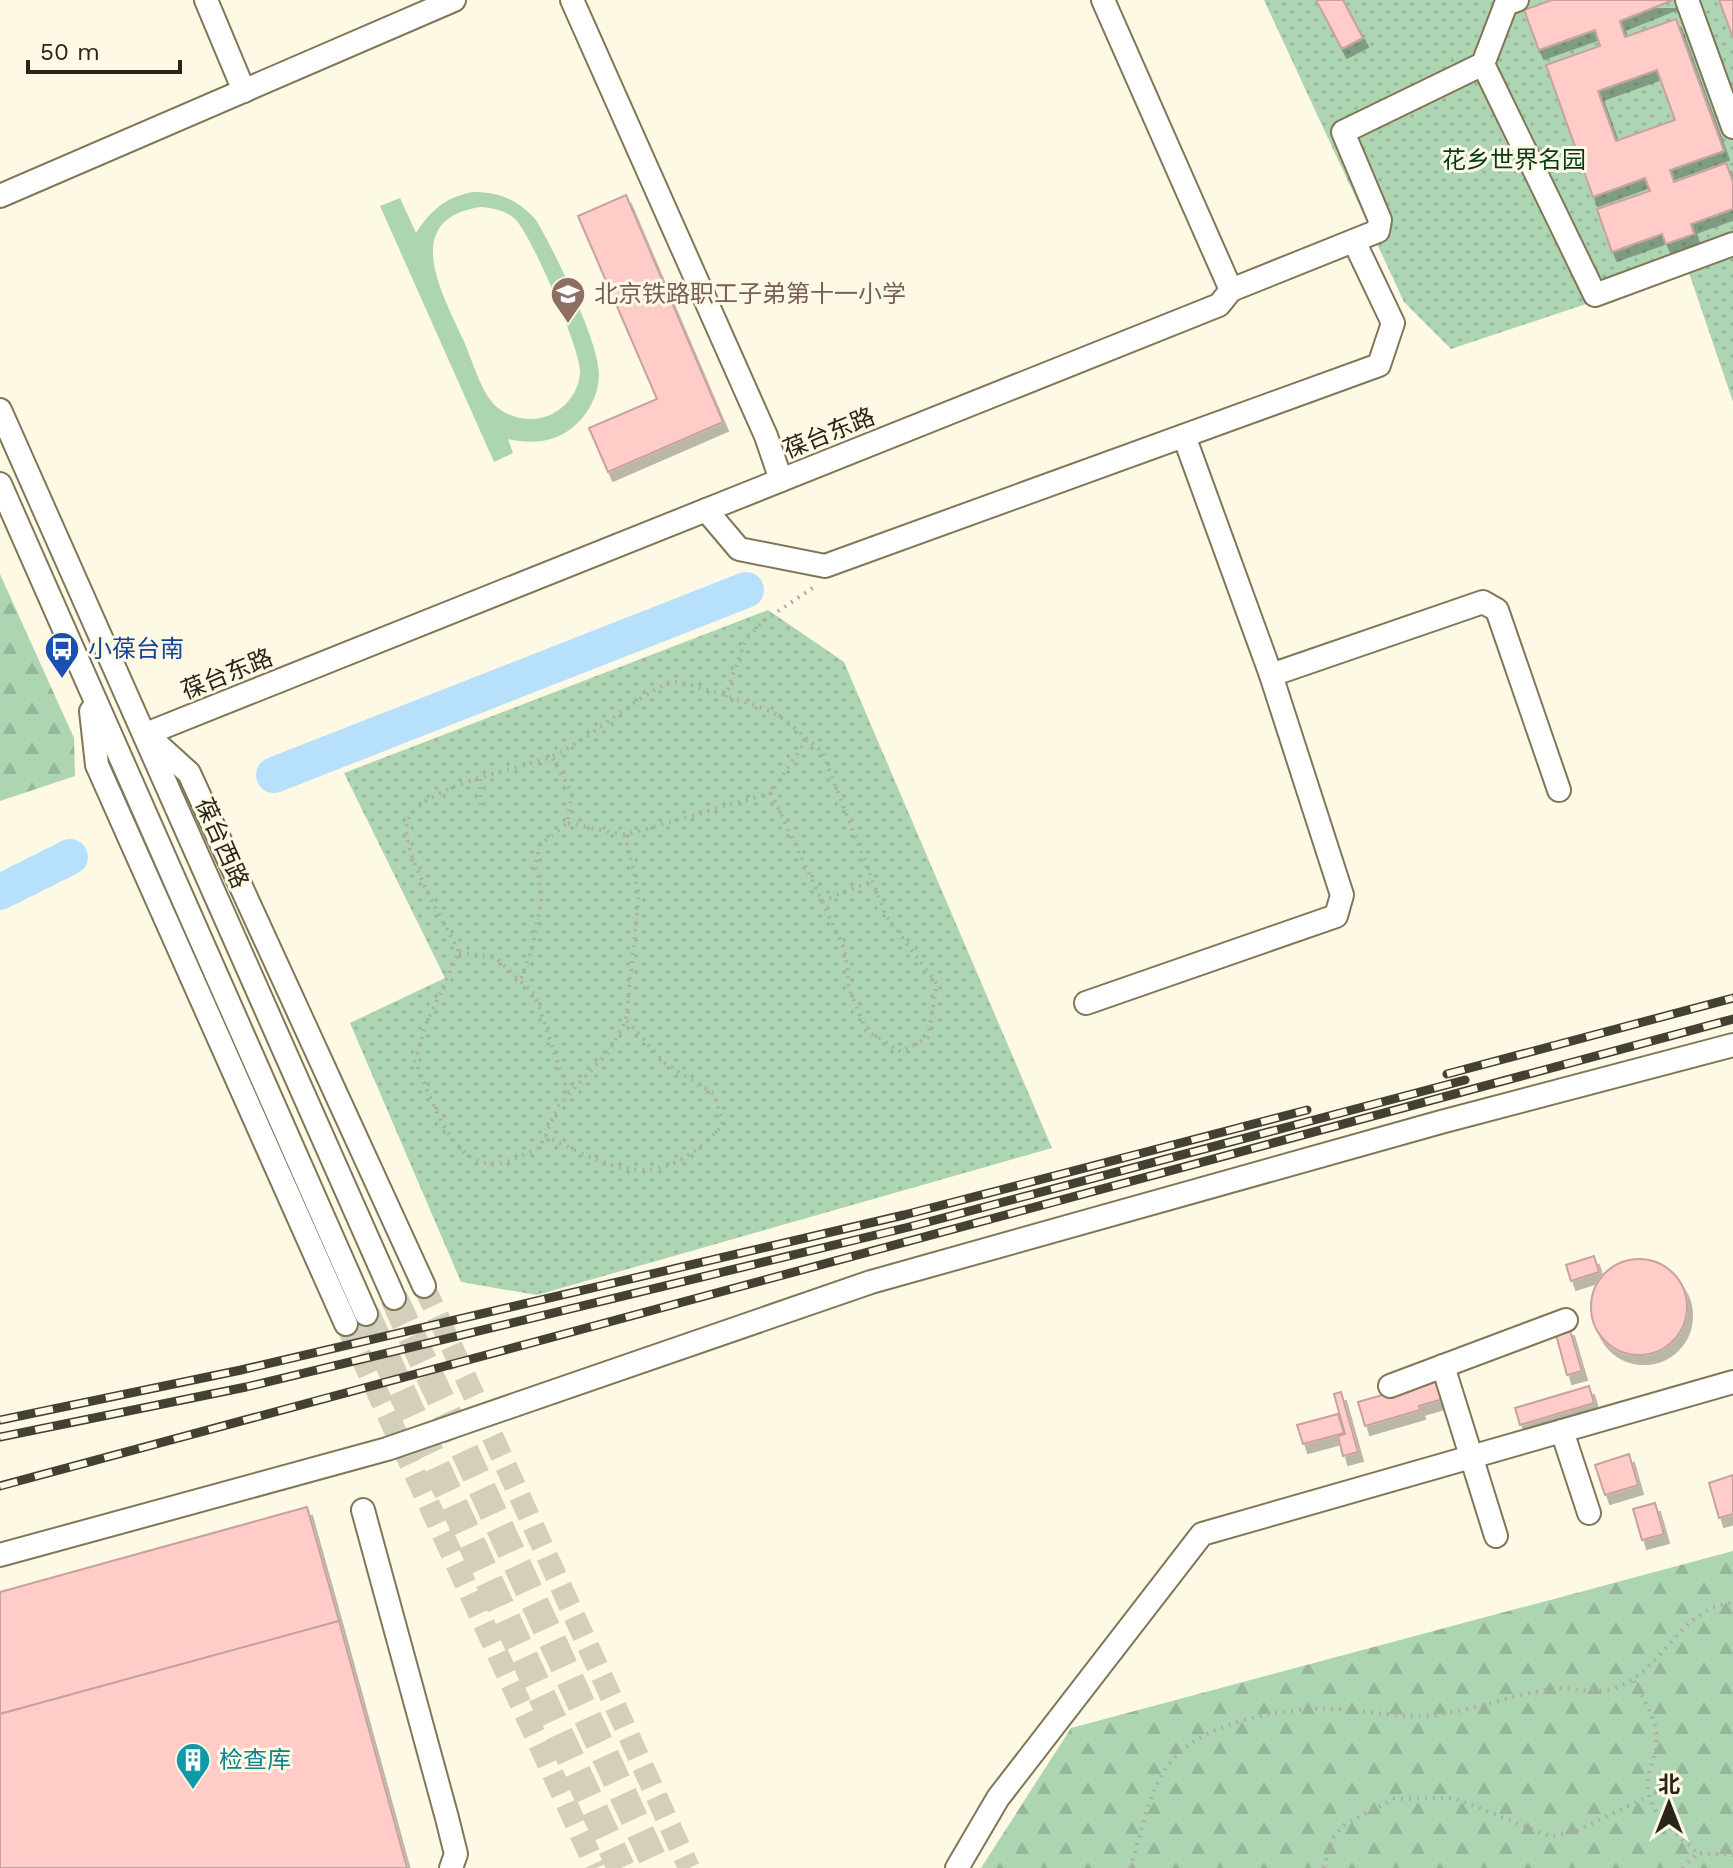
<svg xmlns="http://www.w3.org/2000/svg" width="1733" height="1868" font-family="'Work Sans','Noto Sans SC',sans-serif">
  <defs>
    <pattern id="forest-firs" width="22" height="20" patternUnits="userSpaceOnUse" patternTransform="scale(2)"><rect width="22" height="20" fill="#add5b2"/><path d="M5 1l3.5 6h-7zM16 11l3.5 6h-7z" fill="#95b798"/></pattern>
    <pattern id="park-dots" width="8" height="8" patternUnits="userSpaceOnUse" patternTransform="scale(2)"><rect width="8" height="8" fill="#add5b2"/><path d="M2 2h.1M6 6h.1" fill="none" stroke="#95b798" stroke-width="1.8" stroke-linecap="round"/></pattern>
    <filter id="shadow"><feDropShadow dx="5" dy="9" stdDeviation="0" flood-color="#0004"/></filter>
  </defs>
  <rect width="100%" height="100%" fill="#fef9e4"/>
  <g fill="url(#forest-firs)">
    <polygon points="0,574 74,738 75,776 0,801"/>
    <polygon points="1733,1551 1733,1868 981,1868 1071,1728"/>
  </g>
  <g fill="url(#park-dots)">
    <polygon points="1264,0 1733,0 1733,402 1688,270 1451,349 1404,302"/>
    <polygon points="768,610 844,662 1052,1148 537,1295 461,1282 350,1023 445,978 344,773"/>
  </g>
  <path fill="#add5b2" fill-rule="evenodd" d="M473 192C500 192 518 200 536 220 554 250 599 342 599 374 599 395 588 415 572 428 553 443 531 444 508 439L513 453 494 462 380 206 400 198 416 233C431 210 446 197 473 192ZM480 207C492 208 504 210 514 218 530 231 582 352 580 373 579 387 572 400 560 409 542 423 516 422 498 408 481 394 474 364 465 344 445 298 397 220 480 207Z"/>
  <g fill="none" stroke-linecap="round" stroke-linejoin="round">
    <g stroke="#b7e0fd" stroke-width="36">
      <polyline points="274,775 746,590"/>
      <polyline points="0,892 70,857"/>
    </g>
  </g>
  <g fill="#ffccc8" stroke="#c8a29f" stroke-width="2" fill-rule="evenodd" filter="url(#shadow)">
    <polygon points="1316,0 1343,0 1363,38 1342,49"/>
    <path d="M1552 0H1673L1620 21 1625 37 1676 19 1724 151 1670 170 1674 182 1726 163 1733 182V209L1691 224 1694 234 1666 244 1662 234 1612 252 1597 209 1650 191 1645 178 1593 197 1546 65 1600 46 1595 30 1539 50 1524 10ZM1657 70 1675 120 1616 141 1598 91Z"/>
    <polygon points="1719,0 1733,0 1733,38"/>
    <polygon points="626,195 723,422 608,472 589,428 657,399 578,216"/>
    <polygon points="1594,1256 1599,1272 1571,1281 1566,1265"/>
    <circle cx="1639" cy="1307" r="48"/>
    <polygon points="1569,1327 1582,1371 1567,1375 1555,1331"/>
    <polygon points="1438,1379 1443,1399 1419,1406 1420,1410 1365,1426 1358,1402"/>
    <polygon points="1589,1386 1594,1403 1520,1425 1515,1408"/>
    <polygon points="1341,1392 1358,1452 1343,1456 1338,1436 1345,1434 1334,1394"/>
    <polygon points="1338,1414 1344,1433 1303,1444 1297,1425"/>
    <polygon points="1629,1454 1638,1485 1605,1495 1595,1465"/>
    <polygon points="1733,1475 1733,1514 1719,1518 1709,1483"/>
    <polygon points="1655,1503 1664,1534 1642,1540 1633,1509"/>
    <polygon points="307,1507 339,1621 0,1714 0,1592"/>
    <polygon points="339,1621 407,1868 0,1868 0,1714"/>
  </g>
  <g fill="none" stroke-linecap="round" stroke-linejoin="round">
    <g stroke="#d3cfbb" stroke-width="22" stroke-dasharray="22 11" stroke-linecap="butt">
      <polyline points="424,1286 689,1868"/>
      <polyline points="346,1324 596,1868"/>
    </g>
    <g stroke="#d3cfbb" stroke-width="28" stroke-dasharray="28 14" stroke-linecap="butt">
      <polyline points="394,1298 657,1868"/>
      <polyline points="366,1314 621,1868"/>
    </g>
    <g stroke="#807759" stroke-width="26">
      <g id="minor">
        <polyline points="206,0 244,91"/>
        <polyline points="572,0 766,436 781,480"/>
        <polyline points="1687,0 1733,127"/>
        <polyline points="1483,64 1595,295 1733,244"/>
        <polyline points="0,196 454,0"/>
        <polyline points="1231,290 1378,231 1380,220 1343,132 1483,64 1506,4 1517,0"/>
        <polyline points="0,410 394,1298"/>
        <polyline points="0,484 366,1314"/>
        <polyline points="706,510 739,549 825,566 1379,365 1393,323 1354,241"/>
        <polyline points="1271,675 1483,602 1497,610 1559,790"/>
        <polyline points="91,711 97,765 346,1324"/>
        <polyline points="1086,1003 1336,916 1342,895 1271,675 1184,436"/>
        <polyline points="424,1286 189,773 146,734 1219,305 1231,290 1103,0"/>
        <polyline points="1443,1366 1496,1536"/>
        <polyline points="1390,1386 1566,1320"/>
        <polyline points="1562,1431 1589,1513"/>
        <polyline points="363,1510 447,1818 456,1854 451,1868"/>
        <polyline points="0,1555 387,1449 871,1282 1441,1122 1733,1045"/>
        <polyline points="957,1868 998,1798 1202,1534 1733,1382"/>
      </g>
    </g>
    <g stroke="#b2ae9c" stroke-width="4" stroke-dasharray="2 6" stroke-linecap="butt">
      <polyline points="725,697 746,639 762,622 817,585"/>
      <polyline points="480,779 481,810"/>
      <polyline points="568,823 625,835 771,793"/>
      <path d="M625 835 639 894 626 1020 610 1050 559 1105 540 1147C529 1152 518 1159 506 1162 454 1178 431 1096 415 1061L426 1024 459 952C445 923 401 853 407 824 414 787 519 769 551 757 585 744 651 683 675 682 687 682 762 707 774 713 791 723 806 739 822 751L886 916 937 984 928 1037 901 1052 866 1030 849 989 845 950 771 793 807 739"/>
      <polyline points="822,901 872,881"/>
      <polyline points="459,952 496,958 535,995 568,1093"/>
      <polyline points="521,978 532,949 542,896 535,865 540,845 567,823 572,794 552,757"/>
      <path d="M545 1136C622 1173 658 1193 723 1125L714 1094 666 1064 626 1020"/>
      <path d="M1634 1681C1644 1701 1660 1723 1656 1746 1654 1763 1644 1778 1649 1796 1656 1820 1680 1837 1698 1853"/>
      <path d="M1130 1868C1142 1833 1149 1783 1176 1756 1207 1724 1268 1712 1311 1709 1349 1706 1388 1718 1427 1716 1470 1712 1509 1695 1552 1689 1571 1687 1593 1694 1612 1689 1661 1676 1681 1605 1733 1603"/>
      <polyline points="1324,1868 1331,1840 1345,1824 1394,1799 1454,1798 1552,1837 1578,1830 1649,1796"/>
      <polyline points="1682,1868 1698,1853 1733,1855"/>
    </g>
    <use href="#minor" stroke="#fff" stroke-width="22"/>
    <g stroke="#444033" stroke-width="9">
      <g id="rail">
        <polyline points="1447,1074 1733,998"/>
        <polyline points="0,1420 241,1370 904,1215 1307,1110"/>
        <polyline points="0,1437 246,1387 909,1227 1465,1080"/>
        <polyline points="0,1486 1733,1019"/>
      </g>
    </g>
    <use href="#rail" stroke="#fef9e4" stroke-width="6" stroke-dasharray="18" stroke-linecap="butt"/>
  </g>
  <defs>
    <g id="school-pin" transform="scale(1.8)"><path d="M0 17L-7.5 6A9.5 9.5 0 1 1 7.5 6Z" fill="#8d6e63" stroke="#fef9e4"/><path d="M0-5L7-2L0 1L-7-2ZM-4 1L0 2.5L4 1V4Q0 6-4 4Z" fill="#fff"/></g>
    <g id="bus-pin" transform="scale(1.8)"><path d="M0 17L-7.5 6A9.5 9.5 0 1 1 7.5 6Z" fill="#1a4fb4" stroke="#fef9e4"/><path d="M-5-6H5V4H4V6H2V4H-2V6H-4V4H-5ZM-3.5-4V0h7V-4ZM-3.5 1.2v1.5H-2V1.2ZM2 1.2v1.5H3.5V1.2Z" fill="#fff"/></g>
    <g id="building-pin" transform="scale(1.8)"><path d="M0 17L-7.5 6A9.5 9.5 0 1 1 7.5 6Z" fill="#0f9aa8" stroke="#fef9e4"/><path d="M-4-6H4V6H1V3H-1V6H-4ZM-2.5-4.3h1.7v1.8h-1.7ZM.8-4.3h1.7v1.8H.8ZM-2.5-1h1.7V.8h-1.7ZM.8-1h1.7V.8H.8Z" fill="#fff"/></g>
  </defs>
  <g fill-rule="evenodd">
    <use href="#school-pin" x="568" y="294"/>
    <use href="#bus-pin" x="62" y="649"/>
    <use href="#building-pin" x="193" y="1760"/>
  </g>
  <g text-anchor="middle" stroke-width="6" stroke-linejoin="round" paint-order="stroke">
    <g font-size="24" fill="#063b16" stroke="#fef9e4">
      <text x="1514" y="168">花乡世界名园</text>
    </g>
    <g font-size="24" fill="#785e54" stroke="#fef9e4" text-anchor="start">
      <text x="594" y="302">北京铁路职工子弟第十一小学</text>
    </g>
    <g font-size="24" fill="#292519" stroke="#fef9e4">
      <text transform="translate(829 433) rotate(-22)" y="8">葆台东路</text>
      <text transform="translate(227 674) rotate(-22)" y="8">葆台东路</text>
      <text transform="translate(222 843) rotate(66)" y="8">葆台西路</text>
    </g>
    <g font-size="24" fill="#164399" stroke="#fef9e4" text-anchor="start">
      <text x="88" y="657">小葆台南</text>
    </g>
    <g font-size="24" fill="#0d838f" stroke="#fef9e4" text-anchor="start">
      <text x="219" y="1768">检查库</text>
    </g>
  </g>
  <g transform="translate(1669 1804)" stroke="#fef9e4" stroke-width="6" paint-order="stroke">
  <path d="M0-6L14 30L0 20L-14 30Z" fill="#292519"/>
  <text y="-12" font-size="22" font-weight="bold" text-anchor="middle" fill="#292519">北</text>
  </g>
  <path d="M28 60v12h152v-12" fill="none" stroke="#292519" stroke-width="4"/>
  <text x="40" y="60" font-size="24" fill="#292519" stroke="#fef9e4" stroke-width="6" paint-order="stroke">50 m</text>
</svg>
